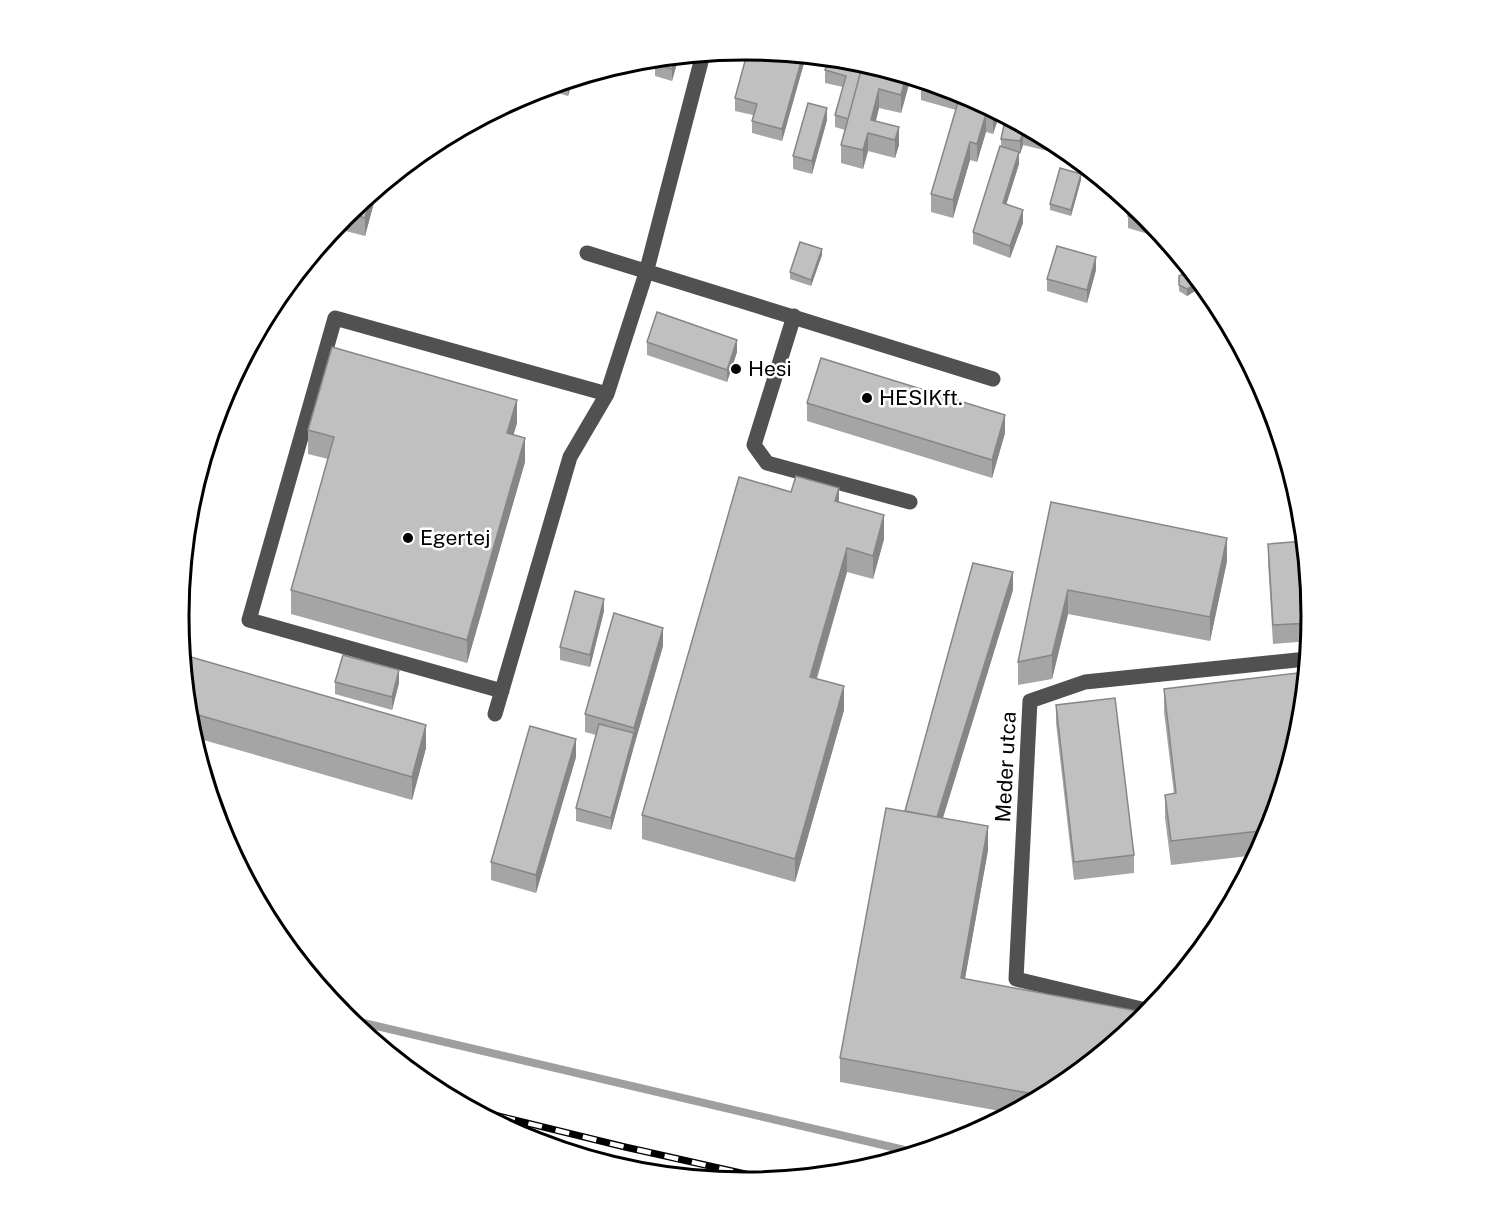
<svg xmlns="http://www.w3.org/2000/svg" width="1490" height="1232" viewBox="0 0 1490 1232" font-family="'Public Sans',sans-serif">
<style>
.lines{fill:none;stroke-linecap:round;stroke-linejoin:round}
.stream{stroke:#9f9f9f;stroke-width:8}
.minor{stroke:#515151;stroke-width:15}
.rail-casing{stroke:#000;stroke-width:7}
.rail{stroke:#fff;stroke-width:4.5;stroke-dasharray:14;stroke-linecap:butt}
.wall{fill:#a5a5a5}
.shaded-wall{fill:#868686}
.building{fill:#c0c0c0;stroke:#868686;stroke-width:1.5}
.poi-dot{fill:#000;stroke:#fff;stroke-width:2}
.labels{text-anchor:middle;stroke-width:5;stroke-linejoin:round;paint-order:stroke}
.poi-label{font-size:21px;fill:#000;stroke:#fff;text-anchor:start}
.street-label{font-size:21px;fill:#000;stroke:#fff}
.rim{fill:none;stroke:#000;stroke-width:3}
</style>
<rect width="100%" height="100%" fill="#fff"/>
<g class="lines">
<path class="stream" d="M347 1019 917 1153"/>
<path class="minor" d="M587 253 993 379
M794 316 754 445 767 463 910 502
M502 691 249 620 335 318 607 394
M495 714 570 457 607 394 646 273 703 54
M1150 1011 1016 979 1030 701 1085 682 1307 659"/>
<defs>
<path id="rail" d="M474 1110 625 1147 772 1180"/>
</defs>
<use href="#rail" class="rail-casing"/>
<use href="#rail" class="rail"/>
</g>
<path class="wall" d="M745 50 806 56 782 141 752 133V121L753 115 735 111V98L746 56 730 51Z
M679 56 672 81 655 76V64Z
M825 70 911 77 901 113 879 108 876 121 899 127V145L895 158 868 151 863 169 841 163V145L845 130 835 127V115L843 87 825 83Z
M573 79 568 96 547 90V87Z
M921 88 962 93 1000 113 993 134 986 132 977 162 970 160 953 218 931 212V194L956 110 921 100Z
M1006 116 1051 140 1048 151 1023 145 1020 154H1019V164L1006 204 1023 223 1010 258 973 244V232L1001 147V139Z
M827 120 812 174 793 169V156Z
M1081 180 1071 216 1050 210V204Z
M378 188 365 236 334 228 345 215Z
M1128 216H1146L1165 239 1128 228Z
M822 255 811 286 790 279V272Z
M1096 270 1087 303 1047 291V279Z
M1179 276 1196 287 1195 291 1187 296 1179 291Z
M647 342 737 352 727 382 647 355Z
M807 403 1005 433 992 478 807 421Z
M517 423 513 435 525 462 467 663 291 614V590L328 459 308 454V430Z
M791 492 839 502 884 539 873 579 847 572 817 679 844 710 795 882 642 839V815Z
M1051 502 1227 561 1210 641 1068 614 1052 679 1018 685V662Z
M1268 544 1311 616 1309 641 1273 644 1268 562Z
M1013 590 943 818 988 850 965 978 1059 1087 1011 1113 840 1082V1058L905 811Z
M604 611 590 667 560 660V647Z
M663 646 634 746 611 830 576 821V808L596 735 585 732V714Z
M185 678 426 748 412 800 193 737 189 726Z
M335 682 399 683 392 710 335 694Z
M1164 689 1301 727 1268 833 1257 855 1171 865 1165 818V795L1174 794 1164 712Z
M1056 705 1134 855V873L1074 880 1056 723Z
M576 757 536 893 491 880V862Z"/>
<path class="shaded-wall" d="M803 55 806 56 782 141V129Z
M675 56H679L672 81V69Z
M906 76 911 77 901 113V95Z
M573 79 568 96V84L570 80Z
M879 89V108L872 134 871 120Z
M827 108V120L812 174V161Z
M995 110 1000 113 993 134V116Z
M986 114V132L977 162V144Z
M899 127V145L895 158V140Z
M868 133V151L863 169V150Z
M1023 133V145L1020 154V141Z
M1048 139 1051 140 1048 151Z
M970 142V160L953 218V200Z
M1019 152V164L1003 215V203Z
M1081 174V180L1071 216V210Z
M378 188 365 236V218L371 193Z
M1023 210V223L1010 258V246Z
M822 249V255L811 286V280Z
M1096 257V270L1087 303V290Z
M1196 281 1195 291 1187 296V289Z
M737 340V352L727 382V370Z
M517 400V423L507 457V433Z
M1005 415V433L992 478V460Z
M525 438V462L467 663V640Z
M839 488V511L835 501Z
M884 515V539L873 579V556Z
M1227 538V561L1210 641V617Z
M847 548V572L810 700V677Z
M1013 572V590L936 840V822Z
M1068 590V614L1052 679V655Z
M604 599V611L590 667V655Z
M663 628V646L634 746 611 830V818L634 733V728Z
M399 670V683L392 710V697Z
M844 686V710L795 882V859Z
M426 725V748L412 800V777Z
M576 739V757L536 893V875Z
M988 826V850L961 1001V978Z"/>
<path class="building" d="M748 50 803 55 782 129 752 121 757 104 735 98Z
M675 56 672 69 655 64 656 58Z
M829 58 856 60 863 63 848 119 835 115 846 76 825 70Z
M863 63 906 76 901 95 879 89 871 120 899 127 895 140 868 133 863 150 841 145Z
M570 80 568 84 562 82Z
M923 81 961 92 959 99 921 88Z
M961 92 995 110 993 116 986 114 977 144 970 142 953 200 931 194Z
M808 103 827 108 812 161 793 156Z
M1006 116 1048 139 1023 133 1020 141 1001 139Z
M1000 146 1019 152 1003 203 1023 210 1010 246 973 232Z
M1060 168 1081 174 1071 210 1050 204Z
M371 193 365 218 347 213Z
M1131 204 1146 216 1152 223 1128 216Z
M800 242 822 249 811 280 790 272Z
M1057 246 1096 257 1087 290 1047 279Z
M1187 272 1195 276 1196 281 1195 285 1187 289 1179 285V276Z
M657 312 737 340 727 370 647 342Z
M332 347 517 400 507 433 525 438 467 640 291 590 334 437 308 430Z
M821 358 1005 415 992 460 807 403Z
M796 476 839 488 835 501 884 515 873 556 847 548 810 677 844 686 795 859 642 815 739 477 791 492Z
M1051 502 1227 538 1210 617 1068 590 1052 655 1018 662Z
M1304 541 1311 616V623L1273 625 1268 544Z
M973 563 1013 572 937 817 905 811Z
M575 591 604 599 590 655 560 647Z
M614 613 663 628 634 728 585 714Z
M343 655 399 670 392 697 335 682Z
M191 657 426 725 412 777 188 712 185 678Z
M1306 672 1301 727 1269 830 1171 841 1165 795 1176 793 1164 689Z
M1115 698 1134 855 1074 862 1056 705Z
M599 724 634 733 611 818 576 808Z
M530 726 576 739 536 875 491 862Z
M886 808 988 826 961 978 1148 1013 1145 1017 1059 1087 1044 1096 840 1058Z"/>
<g class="poi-dot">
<circle cx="736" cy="369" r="6"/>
<circle cx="867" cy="398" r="6"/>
<circle cx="408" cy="538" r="6"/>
</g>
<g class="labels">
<g class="poi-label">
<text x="748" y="376">Hesi</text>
<text x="879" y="405">HESIKft.</text>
<text x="420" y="545">Egertej</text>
</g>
<g class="street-label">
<text transform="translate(1006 767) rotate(-87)" y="7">Meder utca</text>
</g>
</g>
<path d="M0 0H1490V1232H0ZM189 616a556 556 0 1 1 1112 0a556 556 0 1 1-1112 0Z" fill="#fff" fill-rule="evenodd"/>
<path class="rim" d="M189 616a556 556 0 1 1 1112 0a556 556 0 1 1-1112 0Z"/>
</svg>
